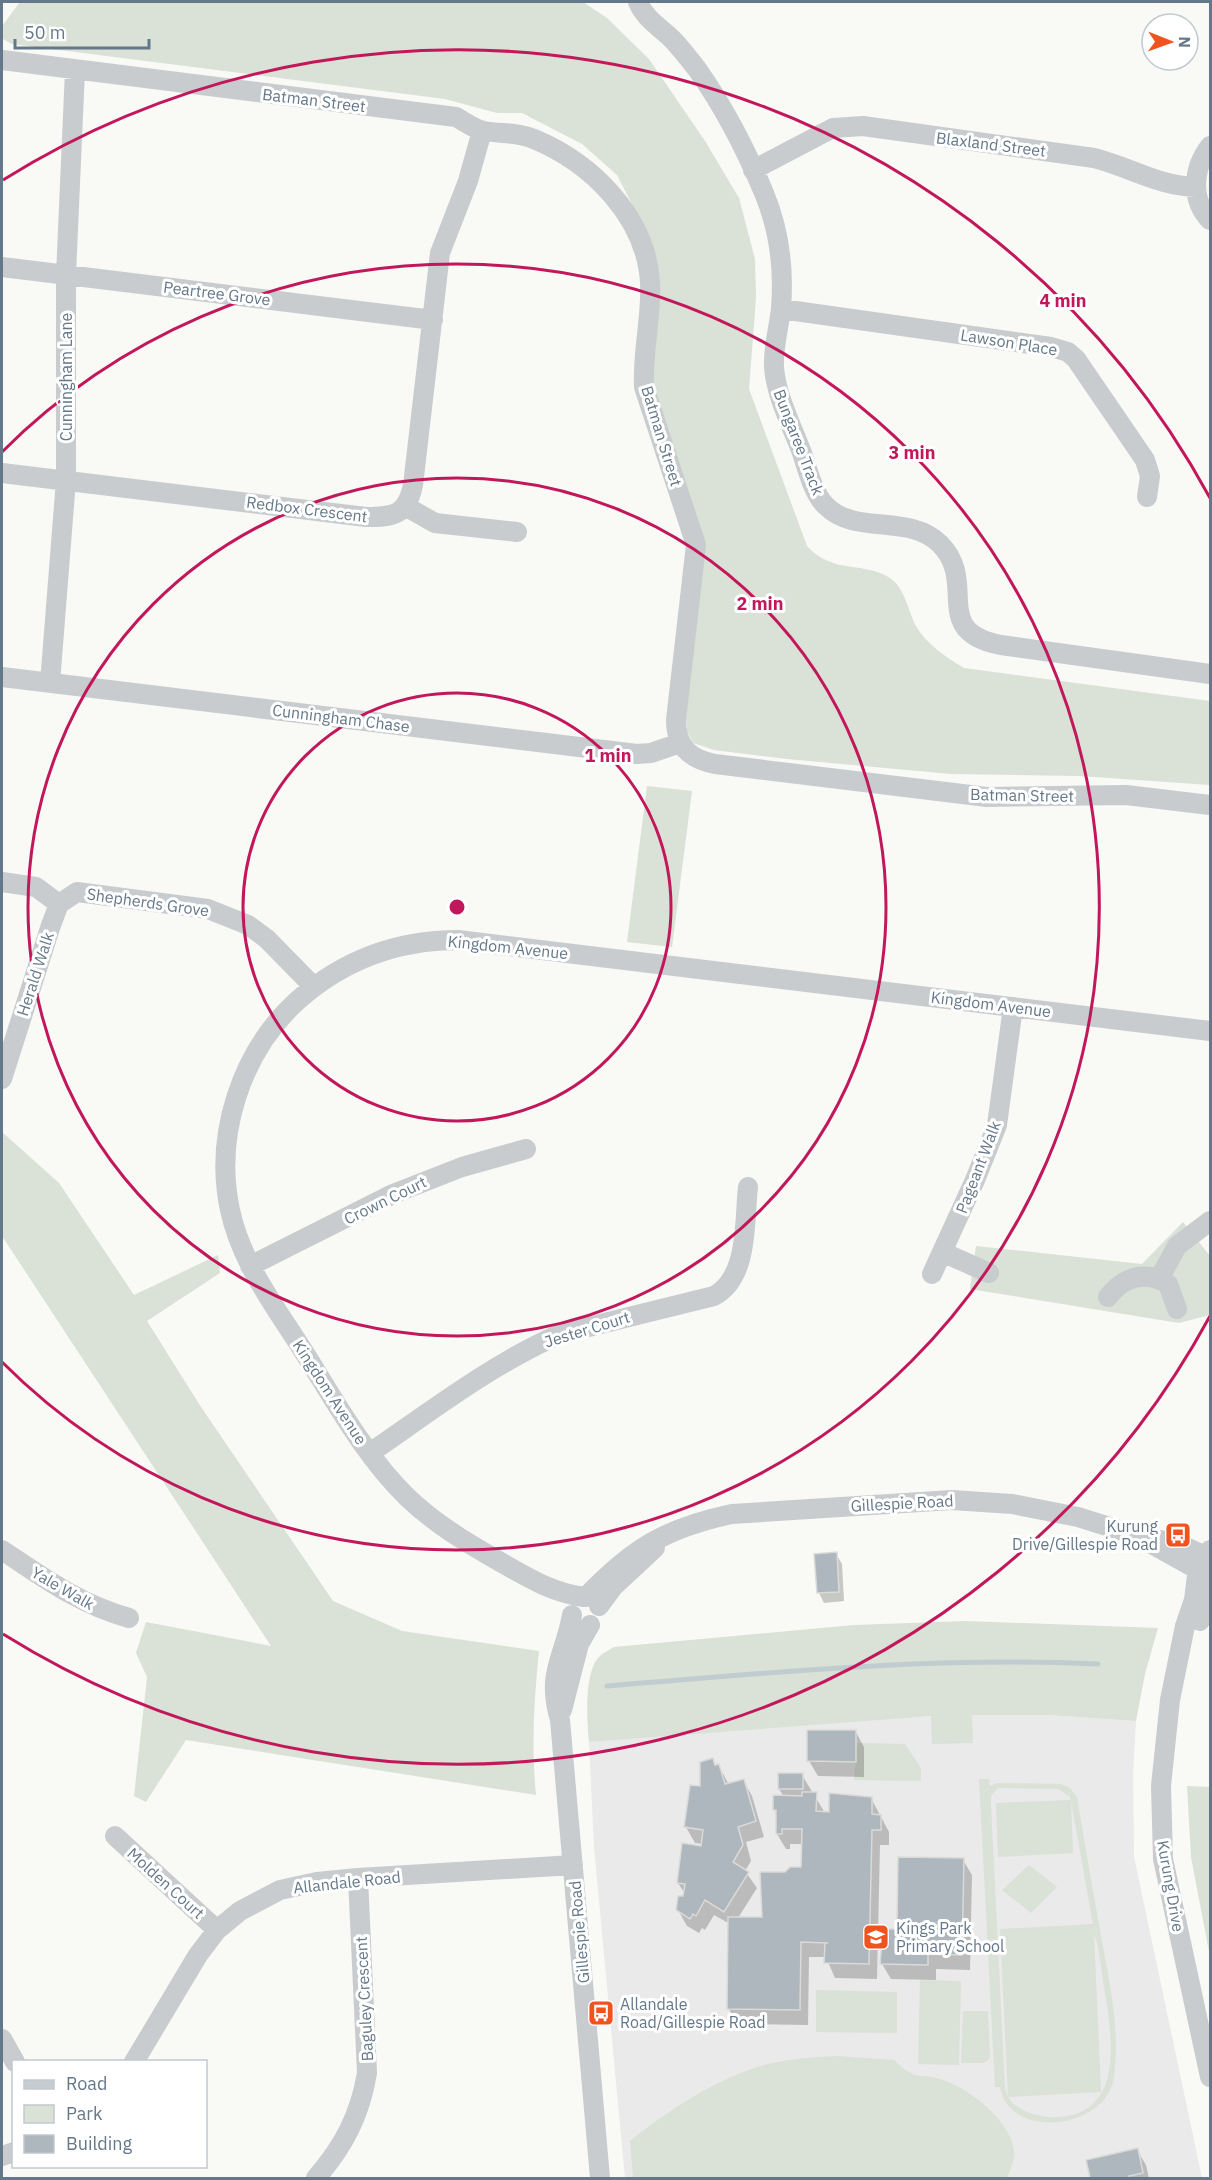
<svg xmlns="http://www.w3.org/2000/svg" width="1212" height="2180" viewBox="0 0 1212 2180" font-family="'IBM Plex Sans',sans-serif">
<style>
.built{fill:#e9eae9}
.green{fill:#dae1d6;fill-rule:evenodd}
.shadow{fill:#0003}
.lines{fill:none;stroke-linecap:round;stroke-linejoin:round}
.stream{stroke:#c1ccd1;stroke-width:5}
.building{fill:#aeb7bd;stroke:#dadad8;stroke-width:1.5}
.minor{stroke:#c8cccf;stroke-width:20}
.ring{fill:none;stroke:#c2185b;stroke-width:3}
.labels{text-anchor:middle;stroke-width:6;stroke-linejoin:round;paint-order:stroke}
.street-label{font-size:16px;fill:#657889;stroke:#fff}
.poi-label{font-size:16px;fill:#657889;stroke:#fff;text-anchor:start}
.centre{fill:#c2185b;stroke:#fff;stroke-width:3}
.ring-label{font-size:18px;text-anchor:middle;font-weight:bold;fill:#c2185b;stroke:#fff;stroke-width:6;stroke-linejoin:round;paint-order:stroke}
</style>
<rect width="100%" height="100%" fill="#f9f9f6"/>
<path class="built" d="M972 1715H1048L1136 1721 1133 1774 1134 1857 1202 2178H625L594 1847 589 1742 880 1718Z"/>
<path class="green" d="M20 2H583L607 18 649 59 705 141 739 198 755 259 756 298 749 389 807 546C833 575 865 561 890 578 905 588 908 611 916 626 926 644 947 658 964 668L1210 701V785L1080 776 951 774 787 759 714 750 693 743 687 731 686 717 703 551 652 388 637 214 617 175 582 144 522 113H497L445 99 12 44 3 39 2 26Z
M647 786 692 791 672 947 627 942Z
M2 1132 59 1183 134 1295 218 1255 220 1273 147 1321 201 1407 333 1601 402 1631 539 1651C534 1700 531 1746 536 1795L186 1740 146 1802 134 1796 147 1677 136 1653 146 1622 271 1646 2 1236Z
M1183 1222 1210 1256V1315L1179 1323 970 1289 976 1246 1142 1264Z
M966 1621 1158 1628 1145 1674 1136 1721 1048 1715H972L973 1743 932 1744 931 1716 589 1742C587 1721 584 1675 598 1658 602 1653 610 1650 614 1647L854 1625Z
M857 1743 905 1744 921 1768V1781L854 1780Z
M979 1779H989L990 1786 997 1783 1060 1784 1069 1787 1077 1797C1085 1845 1093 1893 1102 1941 1110 1986 1120 2029 1114 2076 1108 2130 1009 2141 1000 2087H995ZM998 1788 1058 1789 1070 1797V1800L996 1803 998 1857 1073 1853 1071 1801 1093 1924 1000 1929 1008 2096 1005 2089 991 1805V1796ZM1094 1934C1100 1948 1101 1971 1104 1987 1113 2039 1126 2122 1047 2117 1032 2115 1016 2110 1008 2097L1101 2092Z
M1187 1786 1210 1787V1957L1191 1857Z
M1029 1865 1057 1887 1031 1913 1002 1890Z
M920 1980 961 1981 959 2065 918 2064Z
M816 1990 897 1992V2033L816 2032Z
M963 2011H988L990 2058 984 2063H961Z
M837 2056 894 2060C919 2085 921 2070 948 2082 973 2092 1011 2122 1014 2151 1015 2161 1010 2170 1007 2178H633L630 2141C669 2110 719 2077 768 2064 790 2059 813 2057 837 2056Z"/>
<path class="shadow" d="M836 1554 842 1564 844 1601 824 1603 819 1593Z
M856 1732 864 1747V1777L818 1776 809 1761Z
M719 1766 729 1785 743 1780 752 1796 764 1837 746 1842 751 1861 745 1871 757 1888 738 1918 764 1919 785 1874 803 1869V1844H790V1849H786L777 1834 775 1796 784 1797 779 1789 802 1775 825 1813 871 1798 889 1832V1845H880L877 1979 835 1978 826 1957H809L808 2025 737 2024 729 2009 730 1924 714 1915 705 1930 702 1928 699 1933 687 1926 678 1910 685 1894 678 1883 703 1844 695 1843 686 1827 701 1788Z
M963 1860 972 1875 970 1970 936 1969V1980L891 1979 882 1964 903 1931 898 1922Z
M1137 2150 1146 2165 1149 2178H1091L1087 2161Z"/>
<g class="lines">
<path class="stream" d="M607 1686C771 1673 933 1656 1098 1664"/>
</g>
<path class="building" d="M837 1552 839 1592 817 1593 814 1554Z
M807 1730H856V1762L807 1761Z
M713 1758 715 1765 719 1764 725 1784 744 1779 756 1821 738 1827 743 1845 733 1862 749 1872 724 1912 705 1900 696 1916 693 1914 690 1919 676 1910 678 1896H683L685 1884 677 1883 682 1843 701 1846 703 1830 684 1827 690 1785 700 1786V1762Z
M778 1773H803V1789H778Z
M802 1792H817L816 1811 829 1812V1793L872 1797V1814L881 1815V1830H872L869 1964 824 1963 825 1943H828L801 1942 800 2010 727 2009 728 1917H762L760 1872H785L790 1867H801L802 1829H782V1834H776V1810H773V1795L802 1796Z
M898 1857 964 1858 962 1955 928 1954V1965L880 1964 883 1929H911V1923L897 1922Z
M1138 2148 1143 2173 1129 2176 1130 2178H1090L1086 2160Z"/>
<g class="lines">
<path class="minor" d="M638 2C645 19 661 28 674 41 682 50 690 60 697 69 724 107 746 150 764 193 779 229 784 270 781 308 779 328 773 347 774 367 776 396 792 426 802 453 808 471 813 493 826 506 856 536 909 513 940 544 979 583 929 631 1001 645L1210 674
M2 60 456 117C465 122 474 129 484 131 501 134 518 132 534 139 592 163 646 217 650 282 652 317 642 352 644 387L696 545 676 720C676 747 690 759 715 764L987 797 1126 795 1210 805
M1210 146C1193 168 1190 199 1210 220
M753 170 833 128 863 126 1094 158C1130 167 1158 186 1196 187
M2 267 433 320
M781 309 1051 347 1068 352 1076 359 1145 460 1150 476 1147 497
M2 473 366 517C394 517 407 515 413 485L440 253 468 181 482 131
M405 506 435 523 517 532
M2 677 637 754 651 753 680 743
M50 683 66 480V275L75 70
M2 882 36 887 59 904
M2 1079 51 925 59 904 77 892 208 909 248 925 267 939 314 987
M942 1252 989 1273
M250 1266 393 1194 462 1167 526 1149
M932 1274 975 1180 997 1125 1013 1007
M1159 1279 1177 1246 1210 1221
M1108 1297C1123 1277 1145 1270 1168 1284L1177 1309
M370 1453C431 1411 492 1364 560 1334L714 1296C749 1277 744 1222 748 1187
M1148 1542 1193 1567 1210 1568
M2 1550C44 1578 79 1604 129 1618
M1210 1550 1198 1567 1194 1600 1185 1626 1170 1700 1161 1786 1163 1859 1210 2077
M584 1597C550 1592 525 1576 497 1560 464 1541 434 1523 407 1497 364 1455 334 1399 302 1349 274 1305 241 1262 230 1210 214 1135 241 1052 297 1001 343 960 397 940 458 940L1210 1031
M586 1597C632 1549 665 1528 732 1514L952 1500 1012 1504 1078 1517 1138 1536 1177 1543 1199 1553 1210 1565
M599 1606 613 1587 655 1548
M572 1615C564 1659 546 1672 560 1720L600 2178
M1200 1621 1210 1586
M562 1710 579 1644 590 1625
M115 1836 217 1930
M2 2039 15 2062
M134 2062 198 1955 217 1930 240 1911 280 1890 317 1882 358 1878 573 1865
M2 2156 14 2152
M316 2178C344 2146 360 2115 367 2073L358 1878"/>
</g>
<g class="ring">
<circle cx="457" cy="907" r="214"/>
<circle cx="457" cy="907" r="429"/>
<path d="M2 452A643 643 0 1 1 2 1362"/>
<path d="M1210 1316A857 857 0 0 1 3 1634M3 180A857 857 0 0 1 1210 498"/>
</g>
<defs>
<symbol id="bus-square" viewBox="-11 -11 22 22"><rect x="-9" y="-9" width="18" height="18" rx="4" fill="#f1531e" stroke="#fff"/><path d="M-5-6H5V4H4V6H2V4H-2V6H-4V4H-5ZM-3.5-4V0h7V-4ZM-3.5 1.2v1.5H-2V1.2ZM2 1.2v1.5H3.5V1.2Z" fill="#fff"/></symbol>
<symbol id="school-square" viewBox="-11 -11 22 22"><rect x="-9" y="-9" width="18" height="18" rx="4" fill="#f1531e" stroke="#fff"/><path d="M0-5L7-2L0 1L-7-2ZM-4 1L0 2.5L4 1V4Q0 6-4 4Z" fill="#fff"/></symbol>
</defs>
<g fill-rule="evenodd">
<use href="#bus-square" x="1163" y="1520" width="30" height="30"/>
<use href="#school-square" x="861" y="1922" width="30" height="30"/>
<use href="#bus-square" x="586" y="1998" width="30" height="30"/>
</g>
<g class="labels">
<g class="street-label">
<text transform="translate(314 100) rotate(7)" y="6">Batman Street</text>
<text transform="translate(991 144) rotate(7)" y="6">Blaxland Street</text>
<text transform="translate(217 293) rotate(7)" y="6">Peartree Grove</text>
<text transform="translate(1009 342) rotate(9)" y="6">Lawson Place</text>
<text transform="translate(66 377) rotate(-90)" y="6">Cunningham Lane</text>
<text transform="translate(662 436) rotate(73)" y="6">Batman Street</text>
<text transform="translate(799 442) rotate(69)" y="6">Bungaree Track</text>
<text transform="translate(307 509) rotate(7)" y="6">Redbox Crescent</text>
<text transform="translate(341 718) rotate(7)" y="6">Cunningham Chase</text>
<text transform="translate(1022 795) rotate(1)" y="6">Batman Street</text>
<text transform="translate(148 902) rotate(8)" y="6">Shepherds Grove</text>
<text transform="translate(508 947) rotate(6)" y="6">Kingdom Avenue</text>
<text transform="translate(35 974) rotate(-72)" y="6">Herald Walk</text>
<text transform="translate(991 1004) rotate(7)" y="6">Kingdom Avenue</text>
<text transform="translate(978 1167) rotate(-69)" y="6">Pageant Walk</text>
<text transform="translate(385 1200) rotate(-26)" y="6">Crown Court</text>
<text transform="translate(587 1329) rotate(-17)" y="6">Jester Court</text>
<text transform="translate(330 1392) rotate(57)" y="6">Kingdom Avenue</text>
<text transform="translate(902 1503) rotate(-3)" y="6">Gillespie Road</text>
<text transform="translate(63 1588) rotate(30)" y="6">Yale Walk</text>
<text transform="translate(347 1882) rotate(-6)" y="6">Allandale Road</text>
<text transform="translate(166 1883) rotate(42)" y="6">Molden Court</text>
<text transform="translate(1171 1886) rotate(80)" y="6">Kurung Drive</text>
<text transform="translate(579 1932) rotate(-95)" y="6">Gillespie Road</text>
<text transform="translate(364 1999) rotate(-93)" y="6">Baguley Crescent</text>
</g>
<g class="poi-label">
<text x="1158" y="1532" text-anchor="end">Kurung<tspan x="1158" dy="18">Drive/Gillespie Road</tspan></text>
<text x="896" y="1934">Kings Park<tspan x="896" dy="18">Primary School</tspan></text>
<text x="620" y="2010">Allandale<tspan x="620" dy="18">Road/Gillespie Road</tspan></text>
</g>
</g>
<circle cx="457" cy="907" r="9" class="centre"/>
<g class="ring-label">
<text x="1063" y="307">4 min</text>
<text x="912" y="459">3 min</text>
<text x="760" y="610">2 min</text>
<text x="608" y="762">1 min</text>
</g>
<rect width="1212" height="2180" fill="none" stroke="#657889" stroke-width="6"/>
<rect x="12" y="2060" width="195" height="108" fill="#ffffff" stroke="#c1c9d0" stroke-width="1.5"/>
<rect x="24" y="2080" width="30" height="9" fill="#c8cccf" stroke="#c1c9d0" stroke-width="1.5"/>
<text x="66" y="2090" font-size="18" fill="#657889">Road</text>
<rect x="24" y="2105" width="30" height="18" fill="#dae1d6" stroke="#c1c9d0" stroke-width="1.5"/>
<text x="66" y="2120" font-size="18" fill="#657889">Park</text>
<rect x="24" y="2135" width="30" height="18" fill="#aeb7bd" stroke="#c1c9d0" stroke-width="1.5"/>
<text x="66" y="2150" font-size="18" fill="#657889">Building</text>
<g transform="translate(1170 42) rotate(91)"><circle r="28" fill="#ffffff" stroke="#c1c9d0" stroke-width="1.5"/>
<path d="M0-4.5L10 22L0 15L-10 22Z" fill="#f1531e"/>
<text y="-9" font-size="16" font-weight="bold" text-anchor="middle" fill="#657889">N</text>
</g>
<path d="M15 39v9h134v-9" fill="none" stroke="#657889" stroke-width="3"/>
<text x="24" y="39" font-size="18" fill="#657889" stroke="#ffffff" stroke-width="4.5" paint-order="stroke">50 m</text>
</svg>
